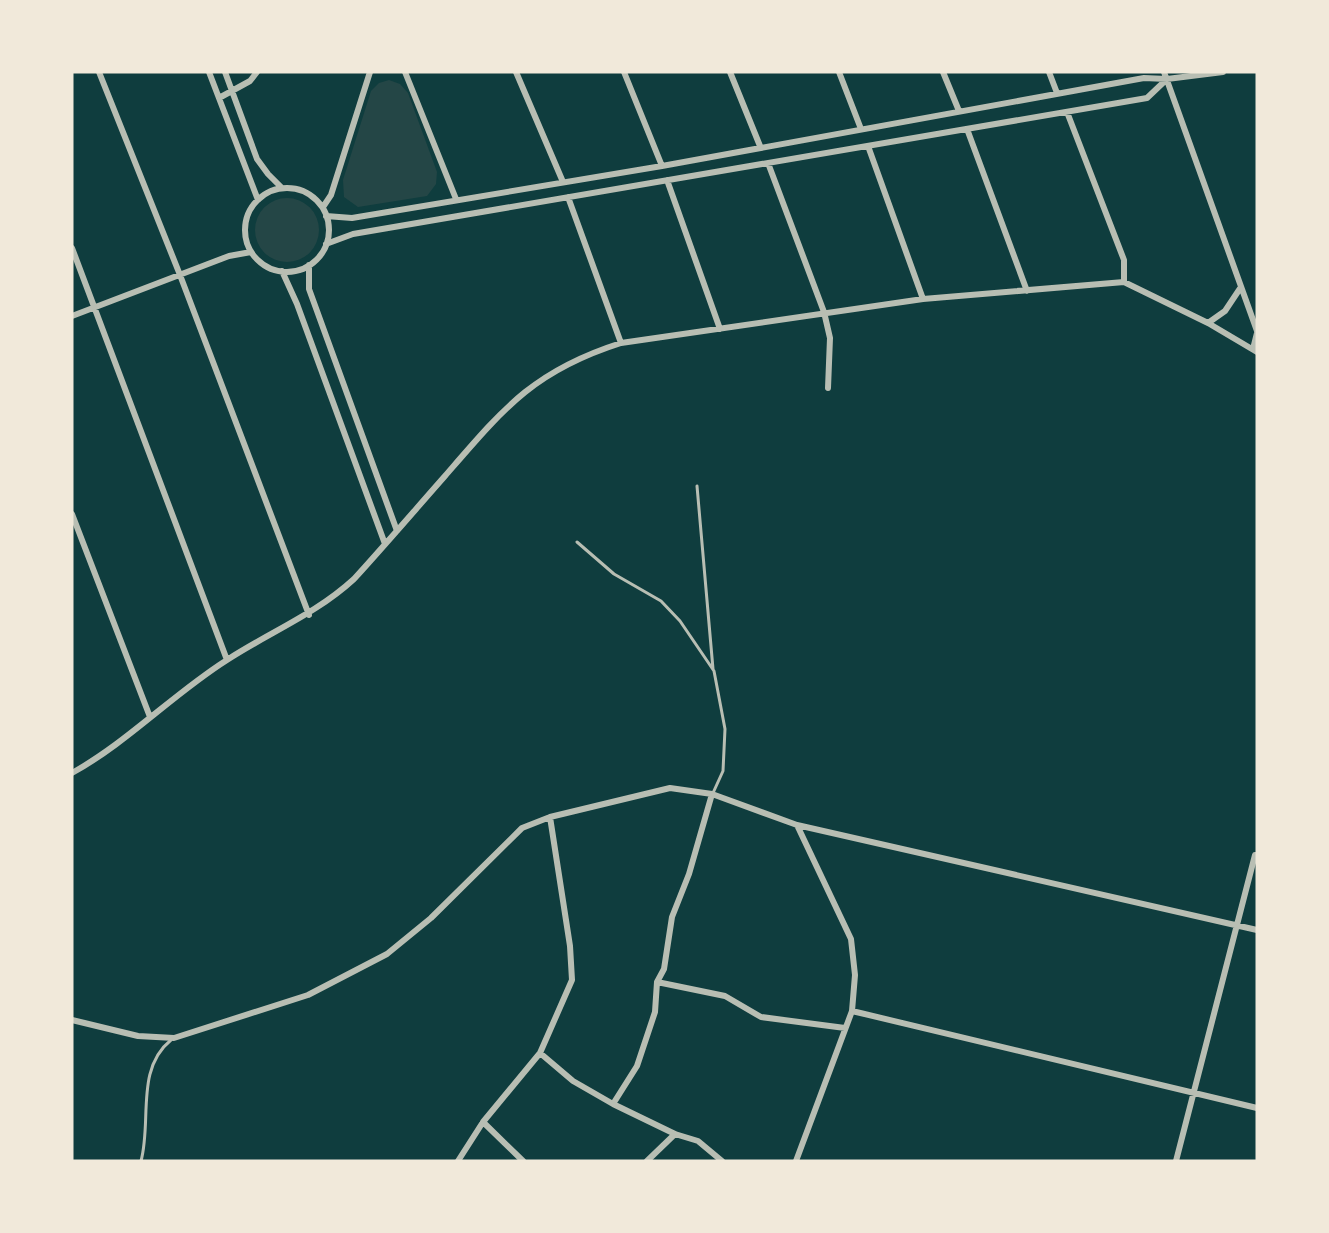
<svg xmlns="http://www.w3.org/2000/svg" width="1329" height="1233" viewBox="0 0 1329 1233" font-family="Raleway,sans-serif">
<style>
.green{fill:#244646}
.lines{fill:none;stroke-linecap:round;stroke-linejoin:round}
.service{stroke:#b8beb3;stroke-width:3}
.minor{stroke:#b8beb3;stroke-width:6}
</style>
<rect width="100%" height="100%" fill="#0f3d3e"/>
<path class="green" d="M389 80 400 84 408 93 437 172 436 184 427 196 358 207 344 197 343 180 371 91 379 83Z
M255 230a32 32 0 1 1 64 0a32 32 0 1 1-64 0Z"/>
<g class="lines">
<path class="service" d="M697 486 713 669
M577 542 614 574 661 601 680 621 714 671 725 729 723 771 713 793
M141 1161C152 1121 135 1069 171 1040"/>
<path class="minor" d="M99 72 180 275 309 615
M209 72 258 200
M225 72 257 159 268 174 282 188
M405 72 456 199
M516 72 563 182
M624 72 662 166
M730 72 760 146
M839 72 861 129
M943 72 959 111
M1049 72 1057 93
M1164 72 1257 331
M219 98 250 81 257 72
M1067 112 1124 260V282
M967 129 1027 291
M868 146 923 299
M768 163 824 312 830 338 828 388
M667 180 720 329
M245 230a42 42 0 1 1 84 0a42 42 0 1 1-84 0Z
M568 197 621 343
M323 207 331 195 370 72
M326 216 352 218 662 166 1144 78 1167 79 1223 72
M326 244 353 234 1147 98 1167 79
M72 248 227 660
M309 265V289L397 531
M282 271 297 304 385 544
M72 316 229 256 251 252
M1208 323 1225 311 1241 287
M1253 349 1257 333
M72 514 150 717
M72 773C128 742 173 694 227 660 270 632 316 614 354 579 385 545 415 510 445 476 503 409 533 371 621 343L923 299 1124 282 1208 323 1257 352
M657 982 725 996 761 1017 845 1028
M852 1011 1257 1108
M72 1020 138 1036 174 1038 308 995 387 954 431 918 522 828 550 817 670 788 712 794 797 825 1257 930
M540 1053 573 1081 613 1104 675 1134 698 1141 722 1161
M613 1104 637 1066 655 1012 657 982 664 969 672 917 689 874 712 794
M483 1122 523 1161
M458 1161 483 1122 540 1053 572 980 570 946 550 817
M647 1161 675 1134
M796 1161 852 1011 855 975 851 939 797 825
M1176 1161 1255 855"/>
</g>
<rect width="1329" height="1233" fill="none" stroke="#f1e9da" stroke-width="147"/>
</svg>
